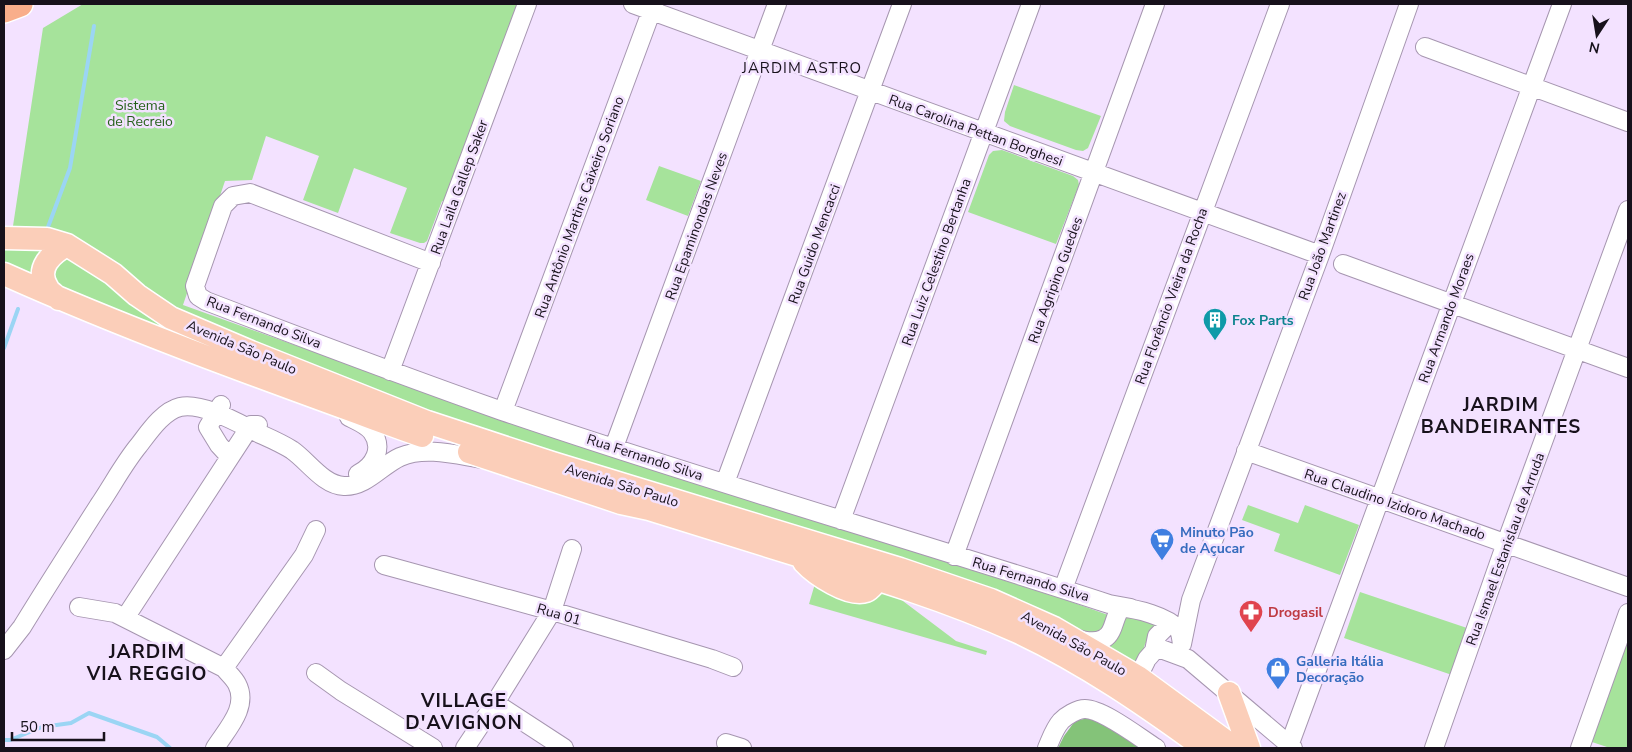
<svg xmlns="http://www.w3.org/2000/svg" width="1632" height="752" viewBox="0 0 1632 752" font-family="'Nunito Sans',sans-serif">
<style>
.green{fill:#a6e39b}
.forest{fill:#84c379}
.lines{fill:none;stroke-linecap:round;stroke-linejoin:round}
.stream{stroke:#9bd5f4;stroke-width:4}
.minor-casing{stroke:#a696b0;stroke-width:20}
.major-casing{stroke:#fff;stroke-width:25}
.highway-casing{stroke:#fff;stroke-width:28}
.minor{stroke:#fff;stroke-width:18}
.major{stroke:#fbceb9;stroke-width:22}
.highway{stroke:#f9ae8b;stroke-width:25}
.labels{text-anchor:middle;stroke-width:5;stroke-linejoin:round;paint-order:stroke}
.park-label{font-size:14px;fill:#25611a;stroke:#f3e2ff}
.street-label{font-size:14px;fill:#17111b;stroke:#f3e2ff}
.culture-label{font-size:14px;font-weight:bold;fill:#0d838f;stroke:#f3e2ff;text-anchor:start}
.shop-label{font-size:14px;font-weight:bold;fill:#366cbe;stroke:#f3e2ff;text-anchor:start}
.health-label{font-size:14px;font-weight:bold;fill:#be3a42;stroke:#f3e2ff;text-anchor:start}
.neighbourhood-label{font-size:15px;letter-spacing:1px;fill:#17111b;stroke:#f3e2ff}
.district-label{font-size:19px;font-weight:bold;letter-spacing:1px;fill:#17111b;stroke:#f3e2ff}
</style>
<rect width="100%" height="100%" fill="#f3e2ff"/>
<path class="green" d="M83 4H522L449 203 442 201 427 241 424 243H420L390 233 407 188 354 168 338 213 303 200 319 156 266 136 252 180 225 181 183 305 554 438 1066 600 1111 616 1110 623 1094 636 462 427 171 310 59 236 13 226 43 28Z
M1014 85 1101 116 1088 148 1083 151 1076 150 1010 126 1004 121 1005 112Z
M1002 150 1073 176 1078 180 1079 185 1056 244 968 212 989 155 993 151Z
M659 166 701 181 688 216 646 200Z
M4 244H46L34 274 4 272Z
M58 258 76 259 138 307 1045 639 424 433 55 285 50 266Z
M1248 505 1298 523 1305 505 1359 525 1340 575 1274 551 1280 534 1242 520Z
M819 570 891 592 956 641 987 651 986 655 809 604Z
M1360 592 1467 628 1452 675 1344 638Z
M1125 613 1162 626 1145 644 1142 656 1135 664 1104 646Z
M1628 642V748H1610L1592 742 1623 652Z"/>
<path class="forest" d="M1088 718 1104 721 1142 748H1058L1064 736 1075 721Z"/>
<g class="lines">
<path class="stream" d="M48 227 70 168 94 26
M4 348 18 309
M4 740H10L42 727 71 723 89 713 157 737 170 748"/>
<defs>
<path id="minor" d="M633 4 1320 255
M1425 47 1628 122
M431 263 250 193 233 196 223 206 195 286 198 296 206 301C305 339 403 376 502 411 703 480 907 538 1109 604L1131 608
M1343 264 1628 368
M390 371 527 4
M221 405 208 427 219 445 230 457
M503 411 654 4
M349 417C357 421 367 425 372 432 384 448 374 466 358 474
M614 447 777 4
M1246 451 1628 587
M725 483 902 4
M841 520 1031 4
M954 556 1155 4
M384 565 552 611 712 659 733 667
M1063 589 1280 4
M79 607 115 613 224 668C228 673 234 678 237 684 249 707 227 729 215 748
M125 618 251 425H258
M1075 638C1087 642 1104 645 1111 631 1115 623 1115 616 1121 608 1136 608 1168 617 1178 629 1181 633 1181 639 1182 644
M1182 644 1191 600 1320 255 1409 4
M4 650 22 627C47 586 73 546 99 505 112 486 124 463 139 445 149 432 163 411 180 407 202 402 238 423 258 433 269 438 281 443 292 450 308 461 323 485 344 486 366 487 382 465 400 457 425 446 457 455 483 459
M1154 651 1157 636 1170 623
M224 668 304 555 316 530
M316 673 341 691 433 748
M1138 677 1147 659 1154 651 1161 649 1188 659 1293 748
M495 703 564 748
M726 743 742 748
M1289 746 1562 4
M465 748 495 703 552 611 572 549
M1047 748C1051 739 1054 729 1061 721 1066 716 1077 709 1085 709 1103 709 1140 738 1156 748
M1434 748 1506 543 1628 210
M1580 748 1628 613"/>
<path id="major" d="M4 238 47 239 67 245 113 274 137 295 171 318 251 352 427 422 552 463 900 569 991 600 1054 628 1138 677 1235 748
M4 274C140 335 282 385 422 436
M59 299C55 295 49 292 47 287 35 268 52 253 67 245
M469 452 621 503 649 509C699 525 748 540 797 555 872 577 947 600 1018 632 1084 663 1145 705 1204 748
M804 562C815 574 849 597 866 591 871 589 874 583 878 580
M1229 693 1249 748"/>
<path id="highway" d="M4 10 20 4"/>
</defs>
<use href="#minor" class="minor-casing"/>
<use href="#major" class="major-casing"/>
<use href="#highway" class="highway-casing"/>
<use href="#minor" class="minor"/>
<use href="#major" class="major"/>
<use href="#highway" class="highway"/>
</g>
<defs>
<symbol id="building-pin" viewBox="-11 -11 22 30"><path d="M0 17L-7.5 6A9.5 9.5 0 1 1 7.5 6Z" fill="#0f9aa8" stroke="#f3e2ff"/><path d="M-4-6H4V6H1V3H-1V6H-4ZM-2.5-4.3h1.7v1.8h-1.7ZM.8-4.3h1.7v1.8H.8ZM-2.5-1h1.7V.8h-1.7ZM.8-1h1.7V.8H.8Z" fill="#fff"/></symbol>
<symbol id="supermarket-pin" viewBox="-11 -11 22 30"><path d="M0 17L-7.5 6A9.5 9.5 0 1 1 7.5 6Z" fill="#3f7fe0" stroke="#f3e2ff"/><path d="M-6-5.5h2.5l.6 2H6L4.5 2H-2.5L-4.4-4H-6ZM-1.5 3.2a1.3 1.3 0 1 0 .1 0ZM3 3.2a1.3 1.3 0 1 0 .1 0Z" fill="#fff"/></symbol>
<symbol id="pharmacy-pin" viewBox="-11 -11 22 30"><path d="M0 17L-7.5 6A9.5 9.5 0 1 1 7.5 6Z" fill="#e0444e" stroke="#f3e2ff"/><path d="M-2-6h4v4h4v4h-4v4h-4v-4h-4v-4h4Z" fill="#fff"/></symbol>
<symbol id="shop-pin" viewBox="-11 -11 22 30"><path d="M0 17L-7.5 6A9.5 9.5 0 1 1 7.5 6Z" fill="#3f7fe0" stroke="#f3e2ff"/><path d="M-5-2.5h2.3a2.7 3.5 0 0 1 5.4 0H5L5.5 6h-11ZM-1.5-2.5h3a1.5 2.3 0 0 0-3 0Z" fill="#fff"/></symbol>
</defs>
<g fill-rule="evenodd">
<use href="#building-pin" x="1201" y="306" width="28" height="38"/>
<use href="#supermarket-pin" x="1148" y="526" width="28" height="38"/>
<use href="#pharmacy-pin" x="1237" y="598" width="28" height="38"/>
<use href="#shop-pin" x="1264" y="655" width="28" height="38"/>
</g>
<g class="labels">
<g class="park-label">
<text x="140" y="110">Sistema<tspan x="140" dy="16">de Recreio</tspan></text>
</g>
<g class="street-label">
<text transform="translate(976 130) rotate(20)" y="5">Rua Carolina Pettan Borghesi</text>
<text transform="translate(459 187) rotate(-70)" y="5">Rua Laila Gallep Saker</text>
<text transform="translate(579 207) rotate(-70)" y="5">Rua Antônio Martins Caixeiro Soriano</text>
<text transform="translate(696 226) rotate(-70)" y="5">Rua Epaminondas Neves</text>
<text transform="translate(814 244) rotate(-70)" y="5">Rua Guido Mencacci</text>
<text transform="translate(1322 246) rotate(-70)" y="5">Rua João Martinez</text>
<text transform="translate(936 262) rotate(-70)" y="5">Rua Luiz Celestino Bertanha</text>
<text transform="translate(1055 280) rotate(-70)" y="5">Rua Agripino Guedes</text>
<text transform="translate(1171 296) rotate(-70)" y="5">Rua Florêncio Vieira da Rocha</text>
<text transform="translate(1446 318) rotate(-70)" y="5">Rua Armando Moraes</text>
<text transform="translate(264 322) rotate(21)" y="5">Rua Fernando Silva</text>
<text transform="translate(242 347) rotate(23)" y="5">Avenida São Paulo</text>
<text transform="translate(645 457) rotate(18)" y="5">Rua Fernando Silva</text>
<text transform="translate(622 485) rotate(17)" y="5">Avenida São Paulo</text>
<text transform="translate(1395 504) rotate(19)" y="5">Rua Claudino Izidoro Machado</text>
<text transform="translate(1505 549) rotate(-70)" y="5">Rua Ismael Estanislau de Arruda</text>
<text transform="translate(1031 579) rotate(17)" y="5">Rua Fernando Silva</text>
<text transform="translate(559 614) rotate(16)" y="5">Rua 01</text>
<text transform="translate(1074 643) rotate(29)" y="5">Avenida São Paulo</text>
</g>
<g class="culture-label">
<text x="1232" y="325">Fox Parts</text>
</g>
<g class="shop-label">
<text x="1180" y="537">Minuto Pão<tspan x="1180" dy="16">de Açucar</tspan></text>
<text x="1296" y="666">Galleria Itália<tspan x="1296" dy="16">Decoração</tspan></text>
</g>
<g class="health-label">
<text x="1268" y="617">Drogasil</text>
</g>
<g class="neighbourhood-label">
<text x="802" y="73">JARDIM ASTRO</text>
</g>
<g class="district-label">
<text x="1501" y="411">JARDIM<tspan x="1501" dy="22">BANDEIRANTES</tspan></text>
<text x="147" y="658">JARDIM<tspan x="147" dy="22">VIA REGGIO</tspan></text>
<text x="464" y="707">VILLAGE<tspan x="464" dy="22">D'AVIGNON</tspan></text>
</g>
</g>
<rect width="1632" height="752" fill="none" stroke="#17111b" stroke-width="10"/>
<g transform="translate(1597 35) rotate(192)" stroke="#f3e2ff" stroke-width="4" paint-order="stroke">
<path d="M0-4L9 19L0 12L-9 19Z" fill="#17111b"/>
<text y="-8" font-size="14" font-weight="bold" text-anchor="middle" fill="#17111b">N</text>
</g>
<path d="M12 732v8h92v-8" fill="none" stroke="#17111b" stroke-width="2.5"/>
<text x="20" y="732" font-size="15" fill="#17111b" stroke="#f3e2ff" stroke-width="4" paint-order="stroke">50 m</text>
</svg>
